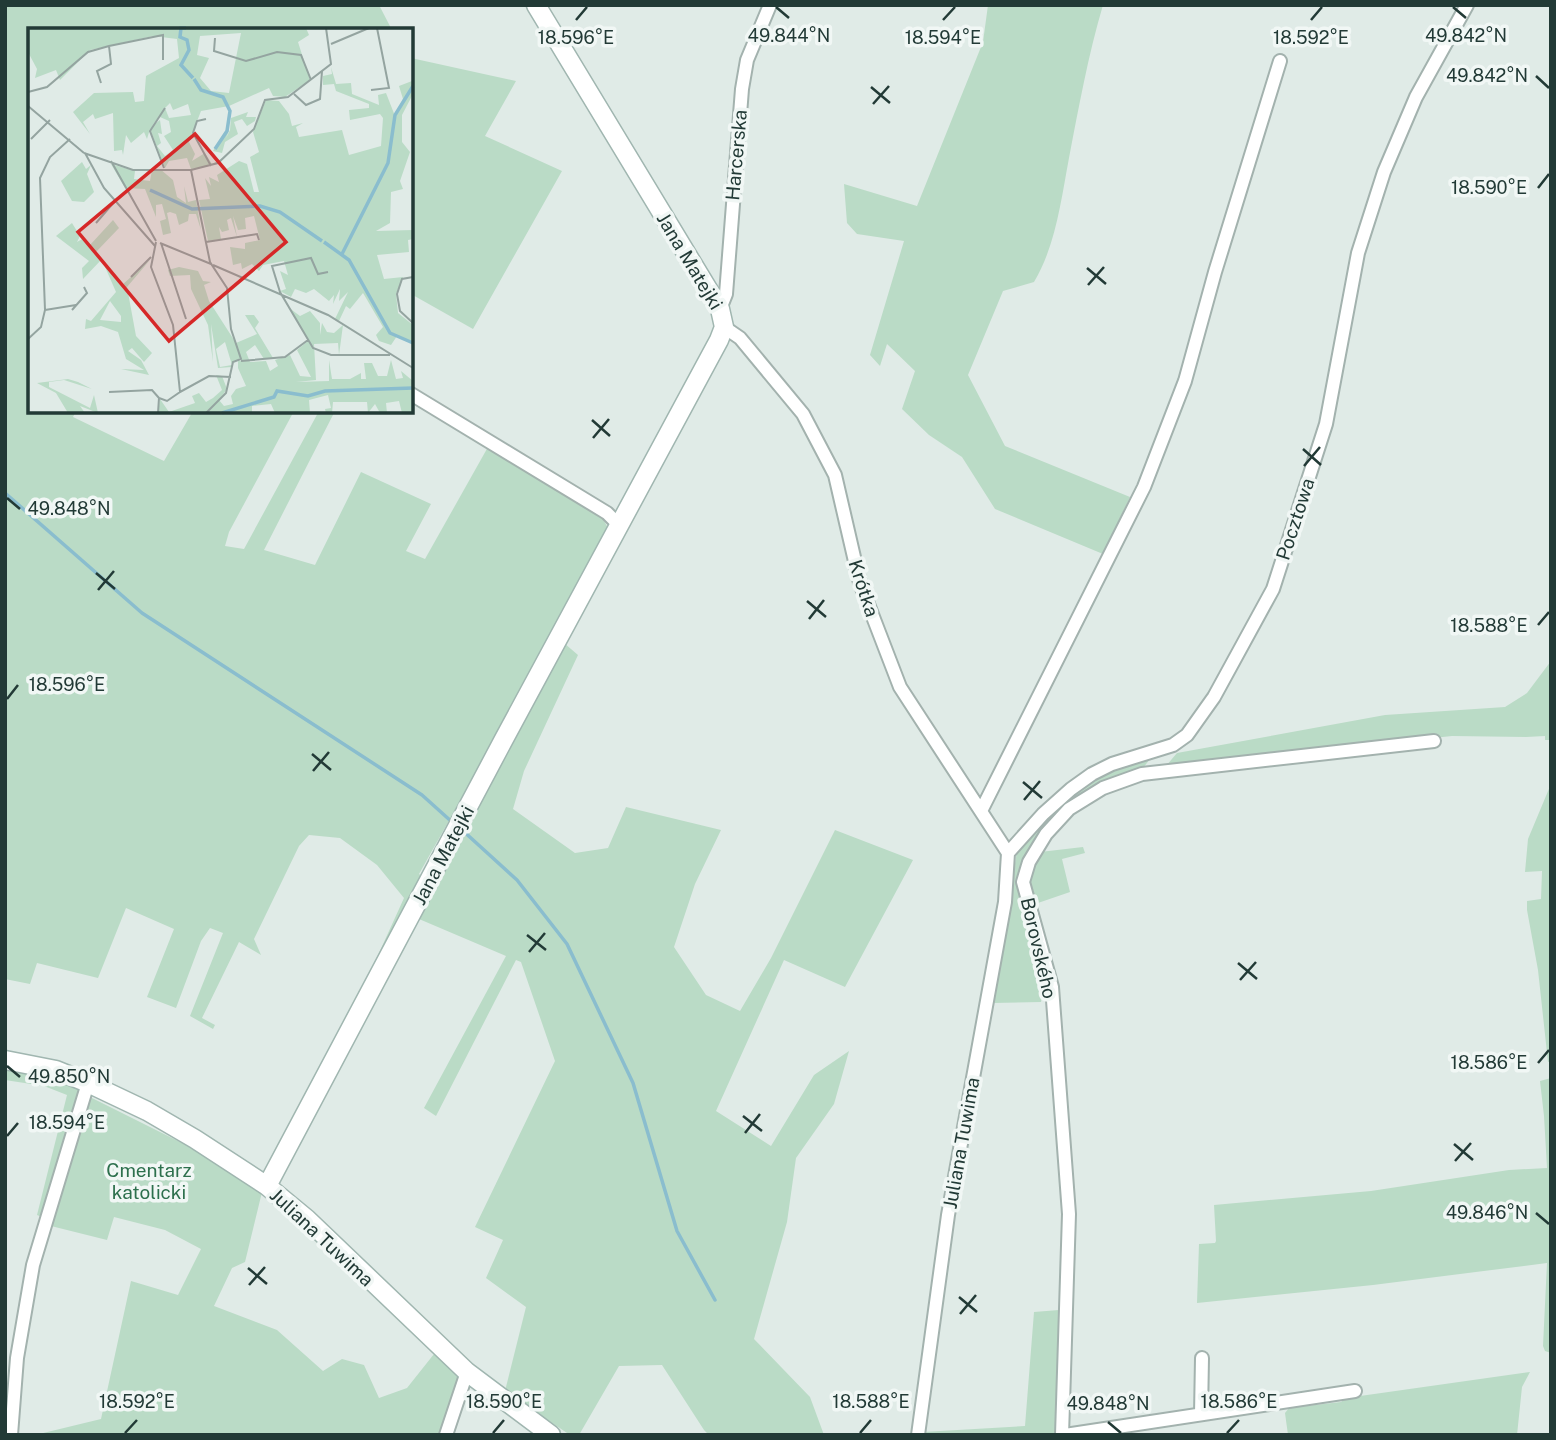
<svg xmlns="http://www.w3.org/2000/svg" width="1556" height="1440" viewBox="0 0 1556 1440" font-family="'Public Sans',sans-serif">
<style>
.green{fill:#badbc6}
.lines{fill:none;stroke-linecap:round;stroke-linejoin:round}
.stream{stroke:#8abdce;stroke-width:3.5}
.street-casing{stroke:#a3b2ae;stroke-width:16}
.secondary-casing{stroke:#a0b6b0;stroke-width:21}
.street{stroke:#fff;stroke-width:12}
.secondary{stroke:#fff;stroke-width:18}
.ticks{fill:none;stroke:#223a36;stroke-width:2.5}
.labels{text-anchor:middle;stroke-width:7;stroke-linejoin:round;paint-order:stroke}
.street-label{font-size:19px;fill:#223a36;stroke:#f1f7f5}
.park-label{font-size:19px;fill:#2d704d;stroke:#f1f7f5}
.inset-river{fill:none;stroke:#8abdce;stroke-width:3.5}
.inset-road{fill:none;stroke:#94a4a0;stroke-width:2}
.view{fill:#d62828;fill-opacity:0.15;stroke:#d62828;stroke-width:3.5}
.inset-edge{fill:none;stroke:#223a36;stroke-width:3.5}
.ticks-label{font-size:18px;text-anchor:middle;fill:#223a36;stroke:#f1f7f5;stroke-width:7;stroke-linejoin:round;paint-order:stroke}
</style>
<rect width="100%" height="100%" fill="#e0ebe7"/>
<path class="green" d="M5 5H379L392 30H30V411H76L73 417 164 461 193 411H294L229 532 225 546 244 549 319 411H335L264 550 315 565 361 472 431 504 406 551 425 559 488 447 603 519 608 528 502 726 419 874 424 878 354 1008 404 898 377 865 340 838 309 835 299 846 254 939 261 955 239 942 202 1018 215 1025 213 1029 190 1016 223 933 210 928 201 941 176 1008 147 997 174 929 126 908 98 978 37 963 30 984 5 979Z
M988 5H1103C1088 56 1079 106 1069 158 1061 200 1056 245 1034 282L1003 291 968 375 1005 446 1130 497 1103 554 995 509 962 457 929 435 902 409 915 371 887 344 880 366 870 355 904 241 857 234 847 223 844 184 917 206 983 42Z
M411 58 516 81 485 136 562 171 473 329 411 294Z
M564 643 578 655 524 771 513 809 575 853 608 848 626 807 721 830 695 884 674 947 706 995 740 1011 771 958 835 830 913 860 845 987 784 960 716 1111 771 1146 814 1075 849 1051 834 1104 796 1158 787 1222 754 1339 810 1397 824 1435H709L704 1430 662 1365 619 1366 579 1435H570L505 1391 526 1307 486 1278 503 1240 475 1227 555 1061 521 962 516 960 436 1116 424 1108 506 956 419 919 491 776Z
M1551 661V740H1545V736L1526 737 1452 736 1166 766 1177 753 1385 715 1505 707 1527 693Z
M1150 759 1143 768 1112 779 1036 839 1020 867 1018 886 1044 985 1041 1002 992 1003 1017 851 1071 792 1112 769Z
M1551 784V1061L1548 1062 1538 970 1527 910V901L1541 899 1542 871 1525 872 1528 839Z
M1083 847 1085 853 1062 859 1070 892 1035 904 1027 872 1040 852Z
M5 1068 49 1074 77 1084 80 1091 42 1217 37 1215 67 1095 44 1086 5 1080Z
M1551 1078V1237L1549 1241 1551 1244V1353L1545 1351 1543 1346 1547 1263 1373 1285 1197 1303 1199 1244 1215 1243 1216 1241 1214 1205 1371 1191 1509 1170 1547 1168 1544 1116 1540 1081Z
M88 1096 184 1144 262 1192 245 1262 232 1268 214 1306 277 1330 323 1371 342 1359 364 1365 379 1398 407 1388 434 1354 460 1376 440 1435H35L101 1419 131 1281 178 1295 201 1249 165 1230 114 1217 107 1240 51 1226Z
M1059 1310 1055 1435H923V1432L1025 1426 1034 1312Z
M1530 1372 1522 1387 1517 1435H1288L1285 1413 1289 1408 1341 1402 1346 1398Z"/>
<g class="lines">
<path class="stream" d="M5 493 142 613 422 795 452 822
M461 829 517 880 567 944 633 1083 677 1231 715 1300"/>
<defs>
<path id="street" d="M720 309 726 294 742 89 747 60 770 5
M724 327 740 338 803 414 835 475 860 583 900 687 1008 853
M411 394 607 513 619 525
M981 811 1144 487 1185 381 1215 272 1280 61
M1008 853 1043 814 1071 789 1092 774 1112 764 1173 745 1187 735 1214 697 1273 589 1326 424 1358 253 1384 172 1416 97 1467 5
M1201 1414 1202 1358
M11 1435 17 1358 33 1265 88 1083
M446 1435 467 1372
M918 1435 948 1215 1005 902 1008 853
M1062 1435 1069 1214 1052 987 1023 882 1029 862 1046 834 1069 809 1103 788 1142 774 1434 741
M1065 1435 1355 1391"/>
<path id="secondary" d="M5 1060 56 1070 88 1083 147 1111 195 1139 267 1186 307 1219 467 1372 551 1435
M267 1186 504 739 719 340 724 327 720 309 536 5"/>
</defs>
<use href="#street" class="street-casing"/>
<use href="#secondary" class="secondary-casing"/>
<use href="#street" class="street"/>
<use href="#secondary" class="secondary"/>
</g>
<path class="ticks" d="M776 7 789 18M1453 7 1466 18M576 20 587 7M943 20 955 7M1311 20 1322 7M1536 76 1549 88M871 87 890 103M873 104 889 86M1538 188 1549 174M1087 268 1106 284M1088 285 1104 267M592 420 610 436M593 438 609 419M1303 449 1321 465M1304 466 1320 447M7 498 20 509M96 573 115 589M98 590 114 571M807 601 826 617M809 619 824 600M1538 625 1549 612M7 699 18 685M312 754 331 770M313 771 329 752M1023 782 1042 798M1024 800 1040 781M527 935 546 950M529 952 545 933M1238 963 1257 979M1240 980 1256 962M1538 1063 1549 1050M7 1066 20 1077M743 1116 762 1131M745 1133 760 1114M7 1136 18 1123M1454 1144 1473 1160M1455 1161 1471 1143M1536 1213 1549 1224M248 1268 267 1284M249 1285 265 1267M959 1297 977 1312M960 1314 976 1295M1108 1422 1121 1433M125 1433 137 1420M493 1433 504 1420M860 1433 871 1420M1227 1433 1239 1420"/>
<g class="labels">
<g class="street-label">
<text transform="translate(736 155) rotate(-85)" y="7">Harcerska</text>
<text transform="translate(690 261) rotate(59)" y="7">Jana Matejki</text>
<text transform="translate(1295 519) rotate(-72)" y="7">Pocztowa</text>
<text transform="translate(864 588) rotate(72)" y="7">Krótka</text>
<text transform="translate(443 855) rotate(-62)" y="7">Jana Matejki</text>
<text transform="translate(1039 948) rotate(77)" y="7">Borovského</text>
<text transform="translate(961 1143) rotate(-80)" y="7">Juliana Tuwima</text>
<text transform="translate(322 1237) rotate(43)" y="7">Juliana Tuwima</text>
</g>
<g class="park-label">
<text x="149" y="1177">Cmentarz<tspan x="149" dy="22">katolicki</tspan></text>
</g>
</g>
<g transform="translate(28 28)">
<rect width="385" height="385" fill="#e0ebe7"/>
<path d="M0 0H278L281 7 270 14 282 52 257 69 245 68 241 60 201 78 173 83 161 114 167 126 164 133 177 125 184 136 197 129 187 136 172 140 163 141 159 130 141 133 137 140 122 101 119 111 116 104 103 115 98 107 95 127 94 122 86 123 85 85 67 91 65 86 55 94 62 106 45 84 66 65 105 64 107 74 116 73 118 48 151 30 149 11 125 8 62 22 32 52 28 42 7 50 9 41 0 24ZM213 5 201 65 183 63 172 50 181 30 169 27 172 8ZM142 75 145 82 160 76 163 87 141 90 137 80ZM134 84 132 89 141 93 143 104 136 108 145 122 137 128 129 118 133 115 130 105 134 106 132 92 124 98ZM303 39 308 56 323 55 324 66 351 77 350 67 358 65 367 88 375 71 371 58 384 53 385 46V66L374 87V114L382 124 372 153 375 161 363 164 362 195 348 203 385 202V211L380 212 381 224 349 227 356 251 375 249 368 266 370 285 385 297V316L369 308 363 317 351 313 348 307 355 299 338 270 325 292 338 270 335 265 322 281 318 278 311 293 307 291 320 264 311 273 312 261 305 276 306 267 301 273 286 261 278 265 267 261 263 269 252 263 258 261 252 243 260 247 256 233 235 237 231 243 224 236 214 241 213 235 205 237 202 219 217 221V215L232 212 226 188 217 190 218 201 210 202 205 188 209 209 203 190 199 192 201 202 194 204 191 199 193 211 180 213 171 172 182 171 177 150 183 158 181 149 191 154 189 147 211 133 219 136 226 164H231L222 129 231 124 225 104 238 72 251 73 261 86 264 98 275 95 268 99 271 109 314 102 321 127 353 118 355 90 352 86 322 92 321 82 341 80V76L308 63 306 56 295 57V48L304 46ZM220 84 218 89H228L227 93 219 98 214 91 206 94 210 106 197 114 194 125 185 123 200 99 198 93 201 102 198 110 202 102 203 90ZM54 134 58 141 63 137 59 146 66 164 56 174 44 173 33 153ZM83 136 107 143 106 151 122 153 124 142 132 141 145 152 149 169 158 175 156 158 160 174 168 172 173 202 168 186H161L160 193 151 197 148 186 142 184 139 185 143 205 135 207 132 193 138 191 134 176 128 177V189L117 161 97 160ZM85 192 91 200 68 224 74 231 55 251 54 240 61 233 28 208 44 195 52 208 49 214 56 210 62 217ZM74 232 94 257 122 232 99 259 108 308 124 325 116 334 104 320 100 323 113 332 121 347 93 341 116 342 98 331 90 304 73 298 57 301 58 291 63 293 88 264ZM82 273 93 288V294L72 292ZM151 239 170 243 175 253 183 254 176 257 181 273 208 315 229 306 217 287H226L231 294 227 300 245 330 236 331 227 317 218 324 222 334 238 333 242 343 250 338 247 332 262 327 272 348 283 349 269 322 280 313 283 316 260 279 272 288 282 283 292 295V307L294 295 299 304 306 305 315 297 311 327 310 315 286 316 288 352 268 354 301 353V332L304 351H322L333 345V351H338L336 335H344L350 348H359L363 332 368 351 375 350 373 343 385 353 384 384 374 385 371 373 358 375 359 385H352L347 376 340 385 339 374H305L304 385H298L297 381 303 380 300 367 281 372 282 385H247L243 376 224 378V385H179L187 376 177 385H130L132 371 141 384 167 375 164 368 171 365 178 374 185 370 194 362 188 347 194 348 199 361 191 372 196 378 205 376 203 368 208 361 218 358 210 340V333H214L209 317 213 332 205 333 204 339 190 340 183 296 185 334 180 297 163 261 162 247 142 248 140 242ZM197 314 204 337 192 339 188 321ZM40 351 50 354 64 361 36 352 21 354V359L62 380 66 367 70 385 52 378 57 385H40L28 365 9 355Z" fill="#badbc6" fill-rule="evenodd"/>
<path class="inset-river" d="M158 0H153L152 9 159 12 161 22 153 37 165 50M166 51 173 62 195 69 202 83 199 103 187 121M122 162 164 181 232 178 252 184 294 213M296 214 321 232 362 305 385 315M314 226 360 135 367 87 385 58M194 385 246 369 249 363 280 368 297 363 385 360"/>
<path class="inset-road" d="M187 10 186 23 218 33 249 24 273 27 283 52M303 16 341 0M73 55 69 43 83 36 81 18M343 62 361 60 349 0M0 64 19 59 60 24 81 18 135 7V32M266 66 278 77 292 71 294 43M0 78 56 125M178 91 169 93 165 105 183 138M3 111 22 92M56 125 105 142H163L190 135 226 101 237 72 260 69 303 36 298 0M57 125 76 160 127 218M83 133 128 213M136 140 122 103 137 80M163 142 182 234 199 260 203 301 213 331 205 334 198 365 178 385M68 195 87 173M128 214 123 239 145 297 152 364 139 373 131 370 130 385M178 214 229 206 231 212M132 215 183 236M133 215 158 291M185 237 300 287 385 340M300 244 290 246 283 230 244 238 252 264 285 320 303 327H362M103 249 123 229M385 249 374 251 369 266 372 283 385 295M17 282 48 277M44 282 59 265 56 259M0 311 13 299 17 282 12 150 22 129 42 111M213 333 257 329 280 312M81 364 124 362 131 370M152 364 181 348 203 349"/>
<path class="view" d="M167 106 258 214 141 313 50 204Z"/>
<rect width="385" height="385" class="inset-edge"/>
</g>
<g class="ticks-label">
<text x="1466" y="42">49.842°N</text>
<text x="789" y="42">49.844°N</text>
<text x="576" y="44">18.596°E</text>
<text x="943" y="44">18.594°E</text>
<text x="1311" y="44">18.592°E</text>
<text x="1487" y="82">49.842°N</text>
<text x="1489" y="194">18.590°E</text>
<text x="69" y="515">49.848°N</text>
<text x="1489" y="632">18.588°E</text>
<text x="67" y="691">18.596°E</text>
<text x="1489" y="1069">18.586°E</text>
<text x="69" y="1083">49.850°N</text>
<text x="67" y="1129">18.594°E</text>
<text x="1487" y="1219">49.846°N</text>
<text x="137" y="1408">18.592°E</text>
<text x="504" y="1408">18.590°E</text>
<text x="871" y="1408">18.588°E</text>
<text x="1239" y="1408">18.586°E</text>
<text x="1108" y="1410">49.848°N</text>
</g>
<rect width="1556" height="1440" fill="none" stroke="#223a36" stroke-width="14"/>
</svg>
